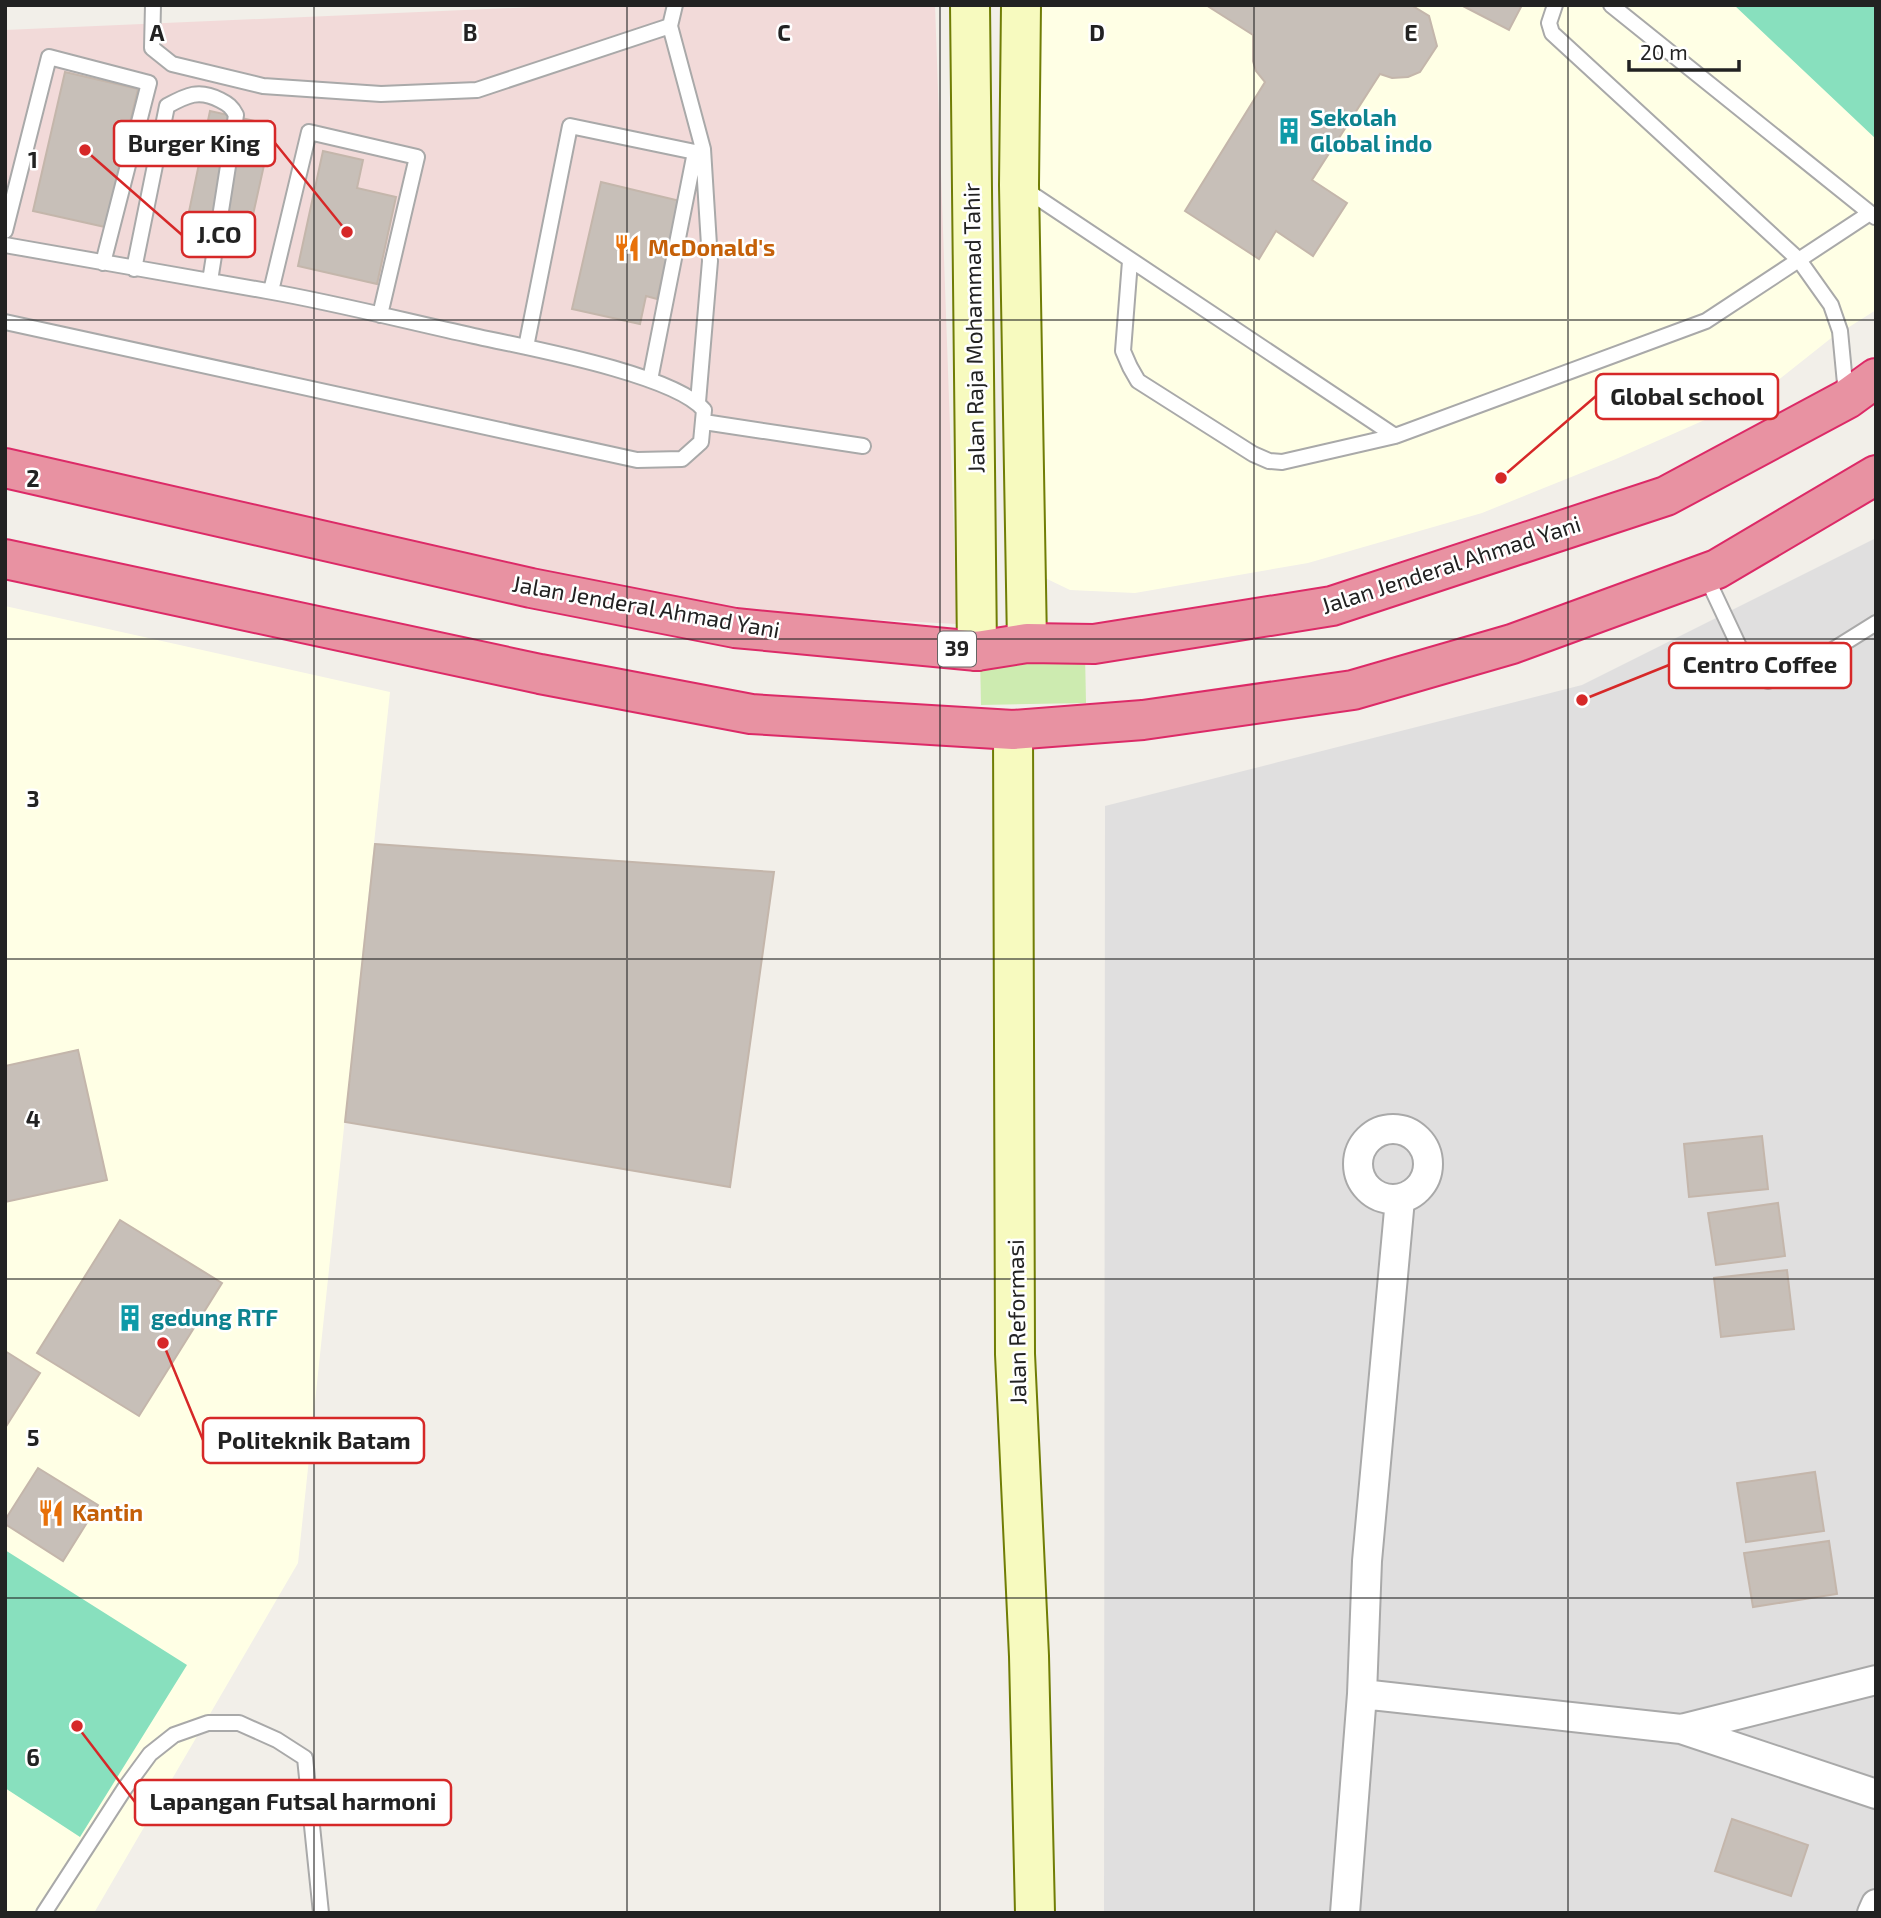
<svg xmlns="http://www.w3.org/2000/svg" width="1881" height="1918" viewBox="0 0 1881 1918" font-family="'Exo 2',sans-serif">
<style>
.residential{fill:#e0dfdf}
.commercial{fill:#f2dad9}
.education{fill:#ffffe5}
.grass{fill:#cdebb0}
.pitch{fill:#88e0be}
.building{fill:#c7bfb8;stroke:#c4b6ab;stroke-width:2}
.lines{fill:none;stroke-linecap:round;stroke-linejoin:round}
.lane-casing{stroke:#a9a9a9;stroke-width:18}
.street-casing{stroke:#a9a9a9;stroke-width:32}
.secondary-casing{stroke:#707d05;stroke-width:42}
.highway-casing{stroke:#dc2a67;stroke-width:42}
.lane{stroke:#fff;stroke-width:14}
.street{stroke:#fff;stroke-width:28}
.secondary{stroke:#f7fabf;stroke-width:38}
.highway{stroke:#e892a2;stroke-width:38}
.grid{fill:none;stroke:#222;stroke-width:2;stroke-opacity:0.55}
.labels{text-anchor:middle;stroke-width:5;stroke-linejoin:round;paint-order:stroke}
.shield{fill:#fff;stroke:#646464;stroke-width:2}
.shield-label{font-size:21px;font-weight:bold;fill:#222}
.culture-label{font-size:23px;font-weight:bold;fill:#0d838f;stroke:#fff;text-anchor:start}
.food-label{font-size:23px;font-weight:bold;fill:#c56008;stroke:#fff;text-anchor:start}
.street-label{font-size:23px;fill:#222;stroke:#fff}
.grid-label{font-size:23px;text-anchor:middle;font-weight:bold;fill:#222;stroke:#fff;stroke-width:5;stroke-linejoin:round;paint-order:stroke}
.leader{fill:none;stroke:#d62828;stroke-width:2.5}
.callout-dot{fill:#d62828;stroke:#fff;stroke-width:2.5}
.callout{fill:#fff;stroke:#d62828;stroke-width:2.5}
.callout-label{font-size:24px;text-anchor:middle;font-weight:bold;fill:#222}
</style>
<rect width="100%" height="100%" fill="#f2efe9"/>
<path class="residential" d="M1876 538V1913H1104L1105 806 1582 685Z"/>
<path class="commercial" d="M582 5H935L957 624 731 612 5 453V30Z"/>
<path class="education" d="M1032 5H1876V310L1830 339 1757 397 1616 459 1482 513 1308 563 1135 593 1070 590 1043 577Z
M5 606 390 692 298 1563 94 1913H5Z"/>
<path class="grass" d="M1085 653 1086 703 981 705 980 655Z"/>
<path class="pitch" d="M1734 5H1876V139Z
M5 1550 187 1665 80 1837 5 1788Z"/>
<path class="building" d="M1206 5H1411L1429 16 1437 46 1420 72 1408 77 1392 78 1380 74 1312 180 1347 203 1313 256 1276 231 1259 259 1185 211 1265 82 1256 71 1253 61V35Z
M1461 5H1522L1509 30Z
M65 72 138 89 105 227 33 211Z
M210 111 259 122 249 163 264 165 245 251 204 242 207 231 186 226Z
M323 151 363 160 357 188 396 197 377 284 298 266Z
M601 182 680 201 657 299 646 296 640 324 572 309Z
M375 844 774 872 730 1187 345 1122Z
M78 1050 107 1180 5 1202V1066Z
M1762 1136 1768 1189 1689 1197 1684 1144Z
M1778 1203 1785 1256 1716 1265 1708 1213Z
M120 1220 222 1283 139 1416 37 1353Z
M1787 1270 1794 1329 1721 1337 1714 1278Z
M5 1351 40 1373 5 1428Z
M38 1468 98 1505 63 1561 5 1524V1520Z
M1815 1472 1824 1531 1746 1542 1737 1483Z
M1829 1541 1837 1594 1753 1607 1744 1553Z
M1732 1819 1808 1845 1791 1896 1715 1871Z"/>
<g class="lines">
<defs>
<path id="lane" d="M153 5 152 48 172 64 263 86 381 94 477 90 670 26
M675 5 670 26 703 149 710 261 698 402
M1555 5 1549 23 1552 33 1799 260 1831 305 1840 331 1846 394
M1611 5 1875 217
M1023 188 1395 436
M5 231 49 57 149 83 103 263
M5 245C92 261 180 275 267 291 336 303 405 321 474 336 524 347 674 374 704 410L701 442 682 459 637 460 5 322
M1130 261 1123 351 1130 367 1138 381 1253 454 1269 461 1282 462 1395 436 1706 321 1870 213
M134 269 167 106C187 95 199 89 220 100 228 104 232 107 236 115L210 281
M271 291 309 132 417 157 380 315
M526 347 570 126 695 152 650 380
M704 422 863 446
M1705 574 1752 674 1768 681 1820 658 1876 623
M44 1913 125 1788 150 1754 174 1735 208 1723H239L277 1740 305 1758 321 1913"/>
<path id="street" d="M1358 1164a35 35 0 1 1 70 0a35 35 0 1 1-70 0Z
M1876 1680 1681 1729 1876 1794
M1362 1694 1681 1729
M1345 1913 1362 1694 1367 1561 1400 1199
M1872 1913 1876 1904"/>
<path id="secondary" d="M970 5 977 651
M1021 5 1019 185 1027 643
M1013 730 1015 1354 1029 1656 1035 1913"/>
<path id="highway" d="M5 468 531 588 735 628 977 651 1027 643 1094 644 1332 606 1666 496 1847 399 1876 378
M5 559 540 674 751 714 1013 730 1143 720 1353 690 1512 644 1717 569 1876 475"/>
</defs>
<use href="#lane" class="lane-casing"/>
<use href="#street" class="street-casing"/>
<use href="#secondary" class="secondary-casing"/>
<use href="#highway" class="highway-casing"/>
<use href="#lane" class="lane"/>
<use href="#street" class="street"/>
<use href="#secondary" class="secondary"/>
<use href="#highway" class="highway"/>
</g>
<path class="grid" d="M314 5V1913M627 5V1913M940 5V1913M1254 5V1913M1568 5V1913M5 320H1876M5 639H1876M5 959H1876M5 1279H1876M5 1598H1876"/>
<defs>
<symbol id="building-bare" viewBox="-9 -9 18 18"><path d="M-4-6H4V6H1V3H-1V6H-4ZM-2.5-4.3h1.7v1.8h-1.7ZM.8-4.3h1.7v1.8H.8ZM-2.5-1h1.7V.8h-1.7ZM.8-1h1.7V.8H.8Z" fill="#0f9aa8" stroke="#fff" stroke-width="2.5" paint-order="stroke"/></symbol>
<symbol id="restaurant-bare" viewBox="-9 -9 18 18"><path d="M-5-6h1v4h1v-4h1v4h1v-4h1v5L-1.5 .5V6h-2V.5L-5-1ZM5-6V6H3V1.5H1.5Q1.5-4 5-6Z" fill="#e8710a" stroke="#fff" stroke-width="2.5" paint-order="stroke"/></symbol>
</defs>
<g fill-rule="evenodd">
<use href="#building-bare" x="1270" y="112" width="38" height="38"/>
<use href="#restaurant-bare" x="608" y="229" width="38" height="38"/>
<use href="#building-bare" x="111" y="1299" width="38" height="38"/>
<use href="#restaurant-bare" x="32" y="1494" width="38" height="38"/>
</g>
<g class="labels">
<rect class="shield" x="938" y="631.5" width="38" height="35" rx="5"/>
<g class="shield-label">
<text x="957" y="656">39</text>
</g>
<g class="culture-label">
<text x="1310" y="126">Sekolah<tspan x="1310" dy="26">Global indo</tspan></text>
<text x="151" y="1326">gedung RTF</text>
</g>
<g class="food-label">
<text x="648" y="256">McDonald's</text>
<text x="72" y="1521">Kantin</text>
</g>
<g class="street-label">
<text transform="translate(974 328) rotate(-91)" y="8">Jalan Raja Mohammad Tahir</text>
<text transform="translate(1451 565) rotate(-18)" y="8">Jalan Jenderal Ahmad Yani</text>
<text transform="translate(646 607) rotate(10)" y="8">Jalan Jenderal Ahmad Yani</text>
<text transform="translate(1017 1322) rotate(-91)" y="8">Jalan Reformasi</text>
</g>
</g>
<g class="grid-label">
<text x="157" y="41">A</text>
<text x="470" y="41">B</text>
<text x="784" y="41">C</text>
<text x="1097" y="41">D</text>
<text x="1411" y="41">E</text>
<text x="33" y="168">1</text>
<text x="33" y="487">2</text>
<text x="33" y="807">3</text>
<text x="33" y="1127">4</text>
<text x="33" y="1446">5</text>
<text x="33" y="1766">6</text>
</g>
<path class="leader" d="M347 232L275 143M85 150L182 235M1501 478L1596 396M1582 700L1669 665M163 1343L203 1440M77 1726L135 1802"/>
<g class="callout-dot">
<circle cx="347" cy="232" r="7"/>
<circle cx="85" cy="150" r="7"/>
<circle cx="1501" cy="478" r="7"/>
<circle cx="1582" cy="700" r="7"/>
<circle cx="163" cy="1343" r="7"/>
<circle cx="77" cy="1726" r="7"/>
</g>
<g class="callout">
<rect x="114" y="121" width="161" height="45" rx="7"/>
<rect x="182" y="212" width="73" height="45" rx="7"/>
<rect x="1596" y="374" width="182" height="45" rx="7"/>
<rect x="1669" y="643" width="182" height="45" rx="7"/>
<rect x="203" y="1418" width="221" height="45" rx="7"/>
<rect x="135" y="1780" width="316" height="45" rx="7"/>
</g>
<g class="callout-label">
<text x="194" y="152">Burger King</text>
<text x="219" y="243">J.CO</text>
<text x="1687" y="405">Global school</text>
<text x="1760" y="673">Centro Coffee</text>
<text x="314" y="1449">Politeknik Batam</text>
<text x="293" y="1810">Lapangan Futsal harmoni</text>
</g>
<rect width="1881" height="1918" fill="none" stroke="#222222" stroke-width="14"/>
<path d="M1629 60v10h110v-10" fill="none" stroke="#222222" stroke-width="3.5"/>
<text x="1640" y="60" font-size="21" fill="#222222" stroke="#ffffff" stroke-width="5" paint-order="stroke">20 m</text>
</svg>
